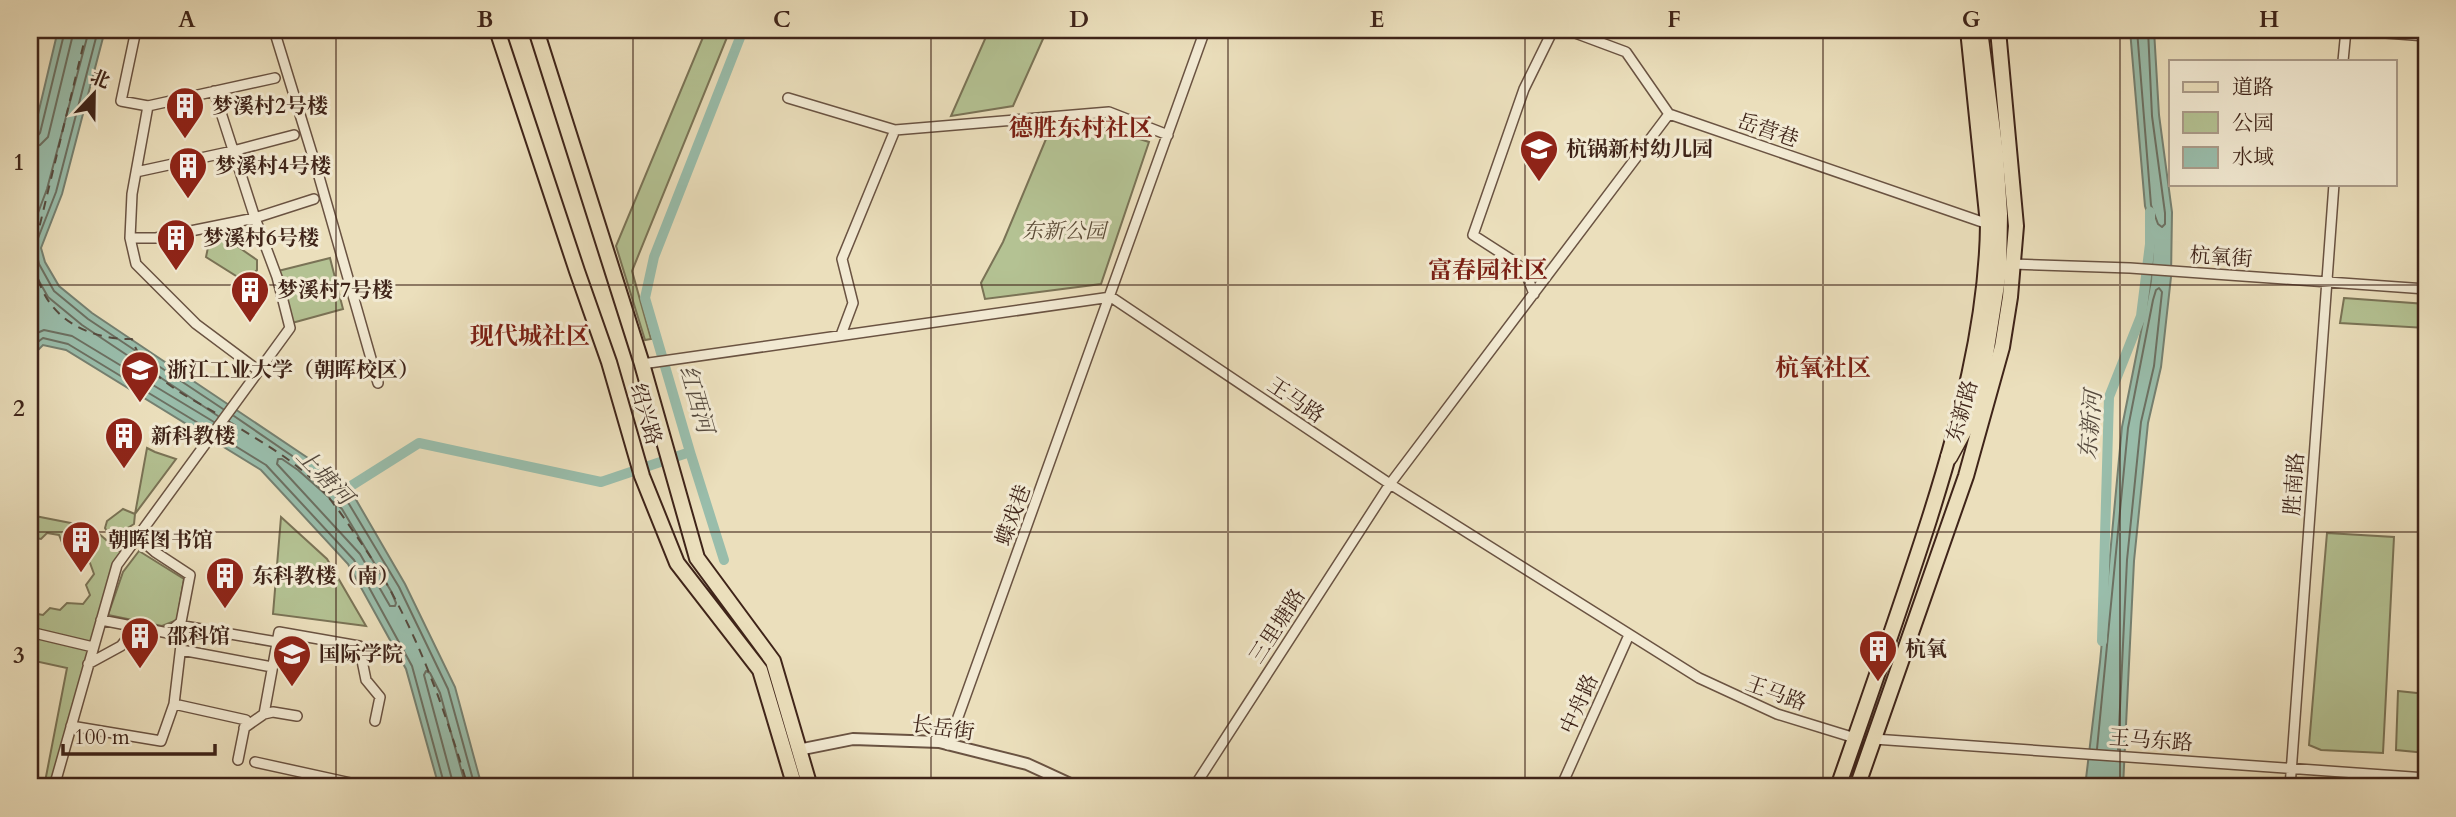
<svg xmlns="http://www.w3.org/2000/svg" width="2456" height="817" viewBox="0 0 2456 817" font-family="Cardo,'Noto Serif SC',serif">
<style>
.green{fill:#b4c293;stroke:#7a7356;stroke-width:2}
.water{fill:#99bdab;stroke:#758071;stroke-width:2}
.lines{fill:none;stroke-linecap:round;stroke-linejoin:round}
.shore{stroke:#6c7062;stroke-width:2}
.canal{stroke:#99bdab;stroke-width:10}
.ferry{stroke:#564a3e;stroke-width:2;stroke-dasharray:9 7;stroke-linecap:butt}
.minor-casing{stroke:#6a5342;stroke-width:12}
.tertiary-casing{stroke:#6a5342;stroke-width:14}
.primary-casing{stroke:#3f2419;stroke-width:18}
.trunk-casing{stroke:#3f2419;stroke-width:19}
.minor{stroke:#f2ead3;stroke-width:9}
.tertiary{stroke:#f2ead3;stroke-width:10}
.primary{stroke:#ebdfbc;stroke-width:14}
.trunk{stroke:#ebdfbc;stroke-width:16}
.grid{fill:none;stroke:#3f2419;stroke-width:2;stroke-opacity:0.55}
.labels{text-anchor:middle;stroke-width:6;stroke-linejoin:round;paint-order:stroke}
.poi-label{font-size:21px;font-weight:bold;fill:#3f2419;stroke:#f2ead3;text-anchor:start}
.street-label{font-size:21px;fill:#3f2419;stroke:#f2ead3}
.park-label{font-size:21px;font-style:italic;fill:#5c4c38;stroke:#f2ead3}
.water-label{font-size:23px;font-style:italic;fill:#564a3e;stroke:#f2ead3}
.quarter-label{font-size:24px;font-weight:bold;fill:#7a1f14;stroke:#f2ead3}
.neatline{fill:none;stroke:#3f2419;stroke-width:2.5}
.grid-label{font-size:23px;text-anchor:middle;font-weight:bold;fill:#3f2419}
</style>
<rect width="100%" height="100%" fill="#ebdfbc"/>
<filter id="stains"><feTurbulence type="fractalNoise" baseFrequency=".00286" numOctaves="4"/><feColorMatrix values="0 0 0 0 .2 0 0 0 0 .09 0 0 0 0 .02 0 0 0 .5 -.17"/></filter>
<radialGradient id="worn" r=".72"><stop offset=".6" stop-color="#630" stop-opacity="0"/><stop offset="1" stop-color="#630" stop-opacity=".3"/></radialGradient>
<path class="green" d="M706 30H730L632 271 651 339 645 340 616 246Z
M989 30H1047L1013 106 951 116Z
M1105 128 1149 142 1101 284 985 299 981 283 1003 242 1046 139Z
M221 231H239L234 244 257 260V270L248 280 241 279 206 257 211 233Z
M330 258 343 309 292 323 278 271Z
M2344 298 2426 304V328L2340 323Z
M147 448 155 452 176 459 135 514 134 524 115 536 108 533 105 528 107 521 123 509 135 514Z
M30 515 91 527 125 556 117 565 54 787H44L67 668 30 660V609L32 613 43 615 50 608 60 610 67 603 83 604 90 595 86 585 94 574 90 563 80 560 72 547 63 545 59 535 47 533 41 539 30 537Z
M281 517 327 559 366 626 273 614Z
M2327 533 2394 537 2383 753 2321 750 2309 745Z
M139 551 184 579 177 620 162 626 108 615 123 572Z
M2398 691 2426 694V753L2396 750Z"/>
<path class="water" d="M58 30H105L62 194 41 248 45 262 59 286 92 313 308 458 355 498 405 584 455 687 482 787H439L406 669 348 564 261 470 66 350 43 345 36 352 30 365V148Z
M2130 30H2154L2159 115 2172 212 2171 277 2161 367 2148 423 2134 561 2123 787H2085L2100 662 2122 427 2151 281 2154 234 2145 206Z"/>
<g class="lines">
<path class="shore" d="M98 30 56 192 35 246 39 264 54 291 88 319 223 409
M2137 30 2151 205 2158 224 2162 227 2165 224V213L2152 116 2148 30
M30 139 36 138 40 133 65 30
M30 147 40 145 48 137 74 30
M30 234 47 189 89 30
M30 265 48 297 82 325 218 416
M30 336 44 330 72 336 214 422
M30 348 43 338 68 344 208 429
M234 416 304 464 349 504 399 587 448 689 475 787
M219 436 266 465 354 560 412 666 445 787
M278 459H282L298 470 342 509 391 591 396 603 395 606H390L360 554 277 464Z
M2097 749 2128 428 2153 300 2156 290 2159 288 2162 292 2154 366 2141 422 2127 560 2118 750
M454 787 424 675 426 671 430 673 440 693 466 787"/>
<path class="canal" d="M690 452 724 560
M335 496 419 443 601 482 690 452 645 298 654 257 743 30
M2102 641 2109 397 2141 316 2150 244V212"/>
<path class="ferry" d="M87 30 35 245C30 304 75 340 132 339 144 377 189 397 221 416
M228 421C258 440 291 458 316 483 331 499 343 516 355 534 410 611 441 697 468 787"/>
<defs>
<path id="minor" d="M136 30 121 101 148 106 132 194 130 238 136 264 196 324 259 371
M274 30 318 173 378 383
M1567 30 1626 52 1669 114 1988 224
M2346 30 2426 36
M2343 61 2346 30
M214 91 255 218 314 199
M788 98 895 130 1109 112 1168 135
M148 106 275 78
M136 172 233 151 294 135
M2012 264 2130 268 2426 289
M1534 294 1527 276 1515 262 1473 235 1524 89 1553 30
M841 335 853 303 842 259 895 130
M642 364 1111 297 1390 484 1699 678 1777 714 1855 738
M101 620 168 633 181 622 190 575 155 552 138 537
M178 625 277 642
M174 628 181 645 174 704 246 720 238 760
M30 632 93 647
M181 650 272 667
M88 664 121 646 136 627
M264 714 273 712 297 716
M71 726 161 741 174 704
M244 728 264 714 279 632 359 646 366 680 380 697 375 721
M1874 739 2426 778
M948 745 1205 30
M255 762 369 787
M54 787 117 565 290 328 277 277 255 218 156 238H130
M1194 787 1390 484 1669 114
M1561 787 1629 635
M2290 787 2334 184"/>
<path id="tertiary" d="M798 750 853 739 939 742 1027 764 1077 787"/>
<path id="primary" d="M497 30 577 271 609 362 642 476 677 563 760 670 795 787
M536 30 642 364 697 558 773 661 810 787
M1838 787C1869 698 1900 610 1929 520 1959 425 1987 324 1988 224L1968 30
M1857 787 1966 476 2002 347 2010 297 2016 226 1998 30"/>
<path id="trunk" d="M1949 457 1966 426 1979 392 1998 272 1999 214 1995 154 1979 30"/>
</defs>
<use href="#minor" class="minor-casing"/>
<use href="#tertiary" class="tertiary-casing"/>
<use href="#primary" class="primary-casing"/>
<use href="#trunk" class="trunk-casing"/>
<use href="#minor" class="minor"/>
<use href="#tertiary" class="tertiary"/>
<use href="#primary" class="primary"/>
<use href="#trunk" class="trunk"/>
</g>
<path class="grid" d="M336 30V787M633 30V787M931 30V787M1228 30V787M1525 30V787M1823 30V787M2120 30V787M30 285H2426M30 532H2426"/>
<defs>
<symbol id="building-pin" viewBox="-11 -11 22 30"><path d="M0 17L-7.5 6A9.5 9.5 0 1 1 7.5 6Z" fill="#8f2418" stroke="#f2ead3"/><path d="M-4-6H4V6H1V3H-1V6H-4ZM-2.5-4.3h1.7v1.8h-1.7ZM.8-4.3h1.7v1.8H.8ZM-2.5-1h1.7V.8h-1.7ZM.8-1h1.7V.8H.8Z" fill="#fff"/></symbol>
<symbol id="school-pin" viewBox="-11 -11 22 30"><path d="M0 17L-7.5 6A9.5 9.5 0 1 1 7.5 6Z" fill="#8f2418" stroke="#f2ead3"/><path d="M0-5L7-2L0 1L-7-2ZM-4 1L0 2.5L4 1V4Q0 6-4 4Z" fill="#fff"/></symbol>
<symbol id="university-pin" viewBox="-11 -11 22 30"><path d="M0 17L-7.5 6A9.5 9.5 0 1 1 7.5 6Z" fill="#8f2418" stroke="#f2ead3"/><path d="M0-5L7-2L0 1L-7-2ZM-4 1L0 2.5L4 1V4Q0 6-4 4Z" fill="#fff"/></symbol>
</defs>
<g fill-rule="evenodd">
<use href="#building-pin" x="163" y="84" width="44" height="60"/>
<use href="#school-pin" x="1517" y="127" width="44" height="60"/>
<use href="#building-pin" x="166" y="144" width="44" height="60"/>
<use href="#building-pin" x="154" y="216" width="44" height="60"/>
<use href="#building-pin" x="228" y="268" width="44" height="60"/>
<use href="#university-pin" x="118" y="348" width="44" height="60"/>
<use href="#building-pin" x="102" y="414" width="44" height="60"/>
<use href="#building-pin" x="59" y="518" width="44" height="60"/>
<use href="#building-pin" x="203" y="554" width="44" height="60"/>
<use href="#building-pin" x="118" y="614" width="44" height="60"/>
<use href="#building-pin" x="1856" y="627" width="44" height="60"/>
<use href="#university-pin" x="270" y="632" width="44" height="60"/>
</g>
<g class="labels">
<g class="poi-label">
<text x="212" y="113">梦溪村2号楼</text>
<text x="1566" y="156">杭锅新村幼儿园</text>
<text x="215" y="173">梦溪村4号楼</text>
<text x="203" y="245">梦溪村6号楼</text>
<text x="277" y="297">梦溪村7号楼</text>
<text x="167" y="377">浙江工业大学（朝晖校区）</text>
<text x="151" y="443">新科教楼</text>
<text x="108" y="547">朝晖图书馆</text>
<text x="252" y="583">东科教楼（南）</text>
<text x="167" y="643">邵科馆</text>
<text x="1905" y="656">杭氧</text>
<text x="319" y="661">国际学院</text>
</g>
<g class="street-label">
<text transform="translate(1768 130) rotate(19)" y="7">岳营巷</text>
<text transform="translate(2221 257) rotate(4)" y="7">杭氧街</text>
<text transform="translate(1296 400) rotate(34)" y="7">王马路</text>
<text transform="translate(1962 411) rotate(-74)" y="7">东新路</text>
<text transform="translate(646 414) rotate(74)" y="7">绍兴路</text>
<text transform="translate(2294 484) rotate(-86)" y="7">胜南路</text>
<text transform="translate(1013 515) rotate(-70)" y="7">蝶戏巷</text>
<text transform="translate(1277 626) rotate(-57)" y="7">三里塘路</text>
<text transform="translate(1776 693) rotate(20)" y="7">王马路</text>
<text transform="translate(1579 704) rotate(-66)" y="7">中舟路</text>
<text transform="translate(943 728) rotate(8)" y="7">长岳街</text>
<text transform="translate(2151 740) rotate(4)" y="7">王马东路</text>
</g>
<g class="park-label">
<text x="1064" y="238">东新公园</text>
</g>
<g class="water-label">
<text transform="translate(697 399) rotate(74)" y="8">红西河</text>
<text transform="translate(2090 425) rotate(-85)" y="8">东新河</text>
<text transform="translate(325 476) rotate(46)" y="8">上塘河</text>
</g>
<g class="quarter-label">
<text x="1081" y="136">德胜东村社区</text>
<text x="1488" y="278">富春园社区</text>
<text x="530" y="344">现代城社区</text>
<text x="1823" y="376">杭氧社区</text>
</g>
</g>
<rect width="2456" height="817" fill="none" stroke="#ebdfbc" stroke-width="77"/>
<rect x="2169" y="60" width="228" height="126" fill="#f2ead3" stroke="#aa9b89" stroke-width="2"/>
<rect x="2183" y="82" width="35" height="10" fill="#ebdfbc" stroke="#aa9b89" stroke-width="2"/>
<text x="2232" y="94" font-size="21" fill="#3f2419">道路</text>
<rect x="2183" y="112" width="35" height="21" fill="#b4c293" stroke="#aa9b89" stroke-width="2"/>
<text x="2232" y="130" font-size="21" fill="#3f2419">公园</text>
<rect x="2183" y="147" width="35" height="21" fill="#99bdab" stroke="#aa9b89" stroke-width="2"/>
<text x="2232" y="164" font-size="21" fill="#3f2419">水域</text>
<g transform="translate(94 94) rotate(22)" stroke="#f2ead3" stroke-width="5" paint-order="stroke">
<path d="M0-5L12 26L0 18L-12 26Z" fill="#3f2419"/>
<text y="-10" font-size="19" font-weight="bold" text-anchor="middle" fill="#3f2419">北</text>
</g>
<path d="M63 744v10h152v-10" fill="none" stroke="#3f2419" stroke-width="3.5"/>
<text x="74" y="744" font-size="21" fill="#3f2419" stroke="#f2ead3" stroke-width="5" paint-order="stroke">100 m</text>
<rect x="38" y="38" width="2380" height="740" class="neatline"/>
<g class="grid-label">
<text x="187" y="27">A</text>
<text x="485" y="27">B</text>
<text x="782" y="27">C</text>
<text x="1079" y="27">D</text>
<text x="1377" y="27">E</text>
<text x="1674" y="27">F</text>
<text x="1971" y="27">G</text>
<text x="2269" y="27">H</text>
<text x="19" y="170">1</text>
<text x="19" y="416">2</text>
<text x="19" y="663">3</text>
</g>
<rect width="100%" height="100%" filter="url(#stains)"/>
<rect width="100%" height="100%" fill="url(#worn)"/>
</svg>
